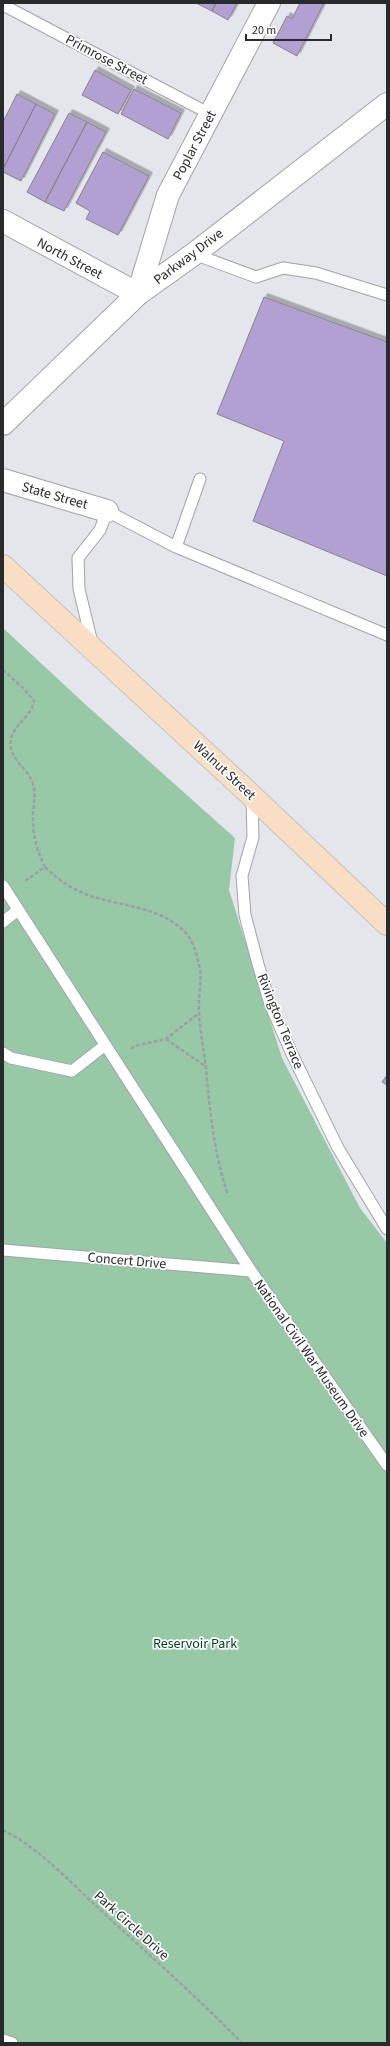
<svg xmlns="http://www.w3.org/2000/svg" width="390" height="2046" viewBox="0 0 390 2046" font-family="'Source Sans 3',sans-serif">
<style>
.green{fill:#97c9a7}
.building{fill:#b1a0d1;stroke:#868489;filter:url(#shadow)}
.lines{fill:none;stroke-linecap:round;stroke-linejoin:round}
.service-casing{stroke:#a0a3a7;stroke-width:13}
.minor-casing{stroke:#a0a3a7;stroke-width:24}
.tertiary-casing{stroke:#a0a3a7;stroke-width:24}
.primary-casing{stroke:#c3c3c4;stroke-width:24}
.path{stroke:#9e9fa3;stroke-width:2.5;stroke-dasharray:4 2;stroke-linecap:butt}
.service{stroke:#fff;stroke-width:11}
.minor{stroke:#fff;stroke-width:22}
.tertiary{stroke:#fff;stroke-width:22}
.primary{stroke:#f9dec3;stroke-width:22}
.labels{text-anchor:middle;stroke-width:3.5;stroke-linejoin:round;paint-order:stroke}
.street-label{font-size:14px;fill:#292a2c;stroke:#fff}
.park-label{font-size:14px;fill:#003e1f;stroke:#fff}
</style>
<defs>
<filter id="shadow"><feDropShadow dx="3.5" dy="-3.5" stdDeviation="0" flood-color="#0004"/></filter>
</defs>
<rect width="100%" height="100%" fill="#e4e6eb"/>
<path class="green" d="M3 628 86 705 235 838 229 890 282 1058 360 1208 387 1243V2043H3Z"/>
<path class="building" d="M196 3H216L212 11Z
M216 3H237L228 20 212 11Z
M300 3H324L297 56 273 43 287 16 292 19Z
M95 70 131 90 118 114 82 95Z
M134 89 181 113 168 139 121 114Z
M17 94 36 104 3 169V122Z
M36 104 55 114 21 181 3 172V169Z
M69 113 87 122 45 202 27 192Z
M87 122 106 132 64 211 45 202Z
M103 152 149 176 118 235 86 219 90 211 76 203Z
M264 297 387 342V576L253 521 284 441 217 414Z
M387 1075V1085L382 1082Z"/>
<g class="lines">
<defs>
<path id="service" d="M3 5 210 114
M194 254 256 277 283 268 316 273 387 295
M176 547 200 479
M92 643 79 589 78 558 100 530 107 511 176 547 387 635
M252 798 253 837 242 876 245 915 258 964 270 1004 292 1054 338 1148 387 1229
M3 886 251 1271 387 1465
M3 922 18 910
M3 1053 11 1058 72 1071 104 1046
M3 1250 251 1271
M3 2040 12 2043"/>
<path id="minor" d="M3 221 138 294 168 195 269 3
M3 480 107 511"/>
<path id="tertiary" d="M3 424 138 294 194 254 387 104"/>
<path id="primary" d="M3 566 252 796 387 924"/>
</defs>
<use href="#service" class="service-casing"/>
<use href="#minor" class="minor-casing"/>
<use href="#tertiary" class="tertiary-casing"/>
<use href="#primary" class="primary-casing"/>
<path class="path" d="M3 670 23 688 34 701C32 716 14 724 11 739 7 757 26 767 32 781 36 791 34 801 33 812 32 832 36 849 45 867L25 881
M45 867C58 880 73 890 91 896 121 906 160 907 184 931 194 941 197 956 200 969 202 983 198 998 199 1012 200 1031 204 1050 206 1069 210 1112 214 1154 228 1195
M166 1039 205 1066
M131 1049 135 1046 166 1039 199 1013
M3 1830C39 1848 68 1880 97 1907 146 1952 196 1996 242 2043"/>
<use href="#service" class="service"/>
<use href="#minor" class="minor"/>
<use href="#tertiary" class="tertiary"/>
<use href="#primary" class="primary"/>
</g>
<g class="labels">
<g class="street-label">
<text transform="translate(107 59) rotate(28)" y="5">Primrose Street</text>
<text transform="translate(194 145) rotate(-62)" y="5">Poplar Street</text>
<text transform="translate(188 256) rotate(-37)" y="5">Parkway Drive</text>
<text transform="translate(70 258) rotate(28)" y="5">North Street</text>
<text transform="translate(55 495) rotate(16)" y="5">State Street</text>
<text transform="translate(225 770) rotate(43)" y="5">Walnut Street</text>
<text transform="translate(281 1021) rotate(68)" y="5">Rivington Terrace</text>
<text transform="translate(127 1260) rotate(5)" y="5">Concert Drive</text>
<text transform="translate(312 1358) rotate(55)" y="5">National Civil War Museum Drive</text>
<text transform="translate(132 1925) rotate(42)" y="5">Park Circle Drive</text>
</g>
<g class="park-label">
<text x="195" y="1648">Reservoir Park</text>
</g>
</g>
<rect width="390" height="2046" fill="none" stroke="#292a2c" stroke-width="8"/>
<path d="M246 34v6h85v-6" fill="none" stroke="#292a2c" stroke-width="2"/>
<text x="252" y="34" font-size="12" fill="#292a2c" stroke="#ffffff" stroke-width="3" paint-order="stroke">20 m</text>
</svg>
